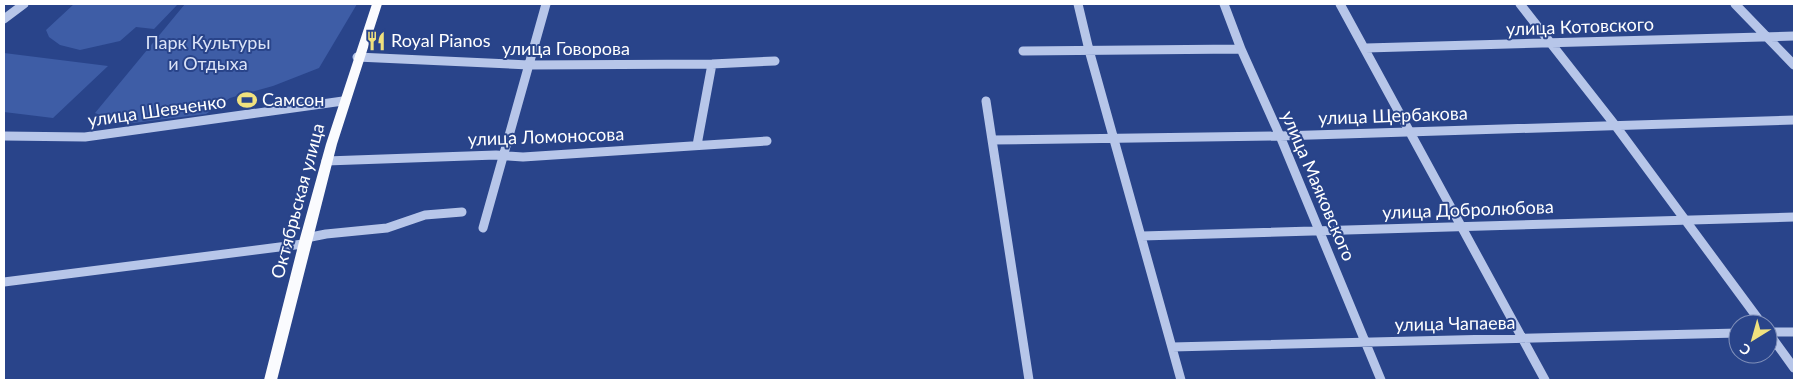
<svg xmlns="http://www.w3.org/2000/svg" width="1798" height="384" viewBox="0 0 1798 384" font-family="Lato,sans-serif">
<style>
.green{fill:#3e5da6}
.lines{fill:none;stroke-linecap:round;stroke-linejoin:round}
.minor{stroke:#b7c6e9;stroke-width:9}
.major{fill:#fafbfe;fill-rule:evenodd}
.labels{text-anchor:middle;stroke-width:4;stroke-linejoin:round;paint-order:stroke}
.street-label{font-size:18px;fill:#fff;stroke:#29448a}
.poi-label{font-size:18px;fill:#fff;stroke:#29448a;text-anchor:start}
.park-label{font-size:18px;fill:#dbe3f7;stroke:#29448a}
</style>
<rect width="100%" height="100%" fill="#29448a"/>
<path class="green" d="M74 4H178L154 29 136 27 120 41 80 50 60 45 49 37 46 30Z
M185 4H357L319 68 273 86 230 98 206 114 125 124 95 113Z
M4 53 108 66 53 118 4 112Z"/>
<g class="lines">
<path class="minor" d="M1078 4 1089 50 1181 380
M1224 4 1241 49 1280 136 1381 380
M1340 4 1545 380
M1520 4 1615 125 1762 324
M1735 4 1794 65
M4 19 24 4
M1366 48 1794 36
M1023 51 1241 49
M357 57 529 65 712 64 775 61
M986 101 1029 380
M4 136 85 137 343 101
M992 140 1280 136 1794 120
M697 145 712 64
M326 161 496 155 523 157 767 141
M483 228 546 4
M1142 236 1794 217
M306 238 326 234 387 228 425 215 462 212
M4 282 303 244
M1768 332 1794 368
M1768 332H1794
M1172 347 1738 333"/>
<path class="major" d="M372 4H382L337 144 277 380H264L300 238 326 144Z"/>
</g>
<defs>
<symbol id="restaurant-bare" viewBox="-9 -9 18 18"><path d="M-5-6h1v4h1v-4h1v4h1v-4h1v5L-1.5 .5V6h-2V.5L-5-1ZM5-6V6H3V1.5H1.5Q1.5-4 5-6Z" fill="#f0e17e" stroke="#29448a" stroke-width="2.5" paint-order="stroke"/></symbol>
<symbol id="stadium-bare" viewBox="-9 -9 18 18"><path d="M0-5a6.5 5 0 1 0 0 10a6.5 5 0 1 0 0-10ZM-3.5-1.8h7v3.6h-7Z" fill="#f0e17e" stroke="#29448a" stroke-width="2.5" paint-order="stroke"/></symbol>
</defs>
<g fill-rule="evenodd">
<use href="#restaurant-bare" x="362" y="27" width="28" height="28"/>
<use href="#stadium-bare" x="233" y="86" width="28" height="28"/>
</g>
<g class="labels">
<g class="street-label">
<text transform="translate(1580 27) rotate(-2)" y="6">улица Котовского</text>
<text x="566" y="55">улица Говорова</text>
<text transform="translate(157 111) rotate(-8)" y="6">улица Шевченко</text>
<text transform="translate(1393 116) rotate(-2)" y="6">улица Щербакова</text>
<text transform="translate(546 137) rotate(-2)" y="6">улица Ломоносова</text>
<text transform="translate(1318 186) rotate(67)" y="6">улица Маяковского</text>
<text transform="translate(298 201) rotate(-75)" y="6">Октябрьская улица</text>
<text transform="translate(1468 210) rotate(-2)" y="6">улица Добролюбова</text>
<text transform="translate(1455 324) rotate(-1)" y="6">улица Чапаева</text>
</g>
<g class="poi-label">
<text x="391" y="47">Royal Pianos</text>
<text x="262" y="106">Самсон</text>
</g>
<g class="park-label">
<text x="208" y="49">Парк Культуры<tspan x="208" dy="21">и Отдыха</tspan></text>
</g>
</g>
<rect width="1798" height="384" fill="none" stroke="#ffffff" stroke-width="10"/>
<g transform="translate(1753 339) rotate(217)"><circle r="24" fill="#29448a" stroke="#7f8fb9"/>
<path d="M0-4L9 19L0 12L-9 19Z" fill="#f0e17e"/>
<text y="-8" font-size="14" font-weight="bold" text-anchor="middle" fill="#ffffff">С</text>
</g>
</svg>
